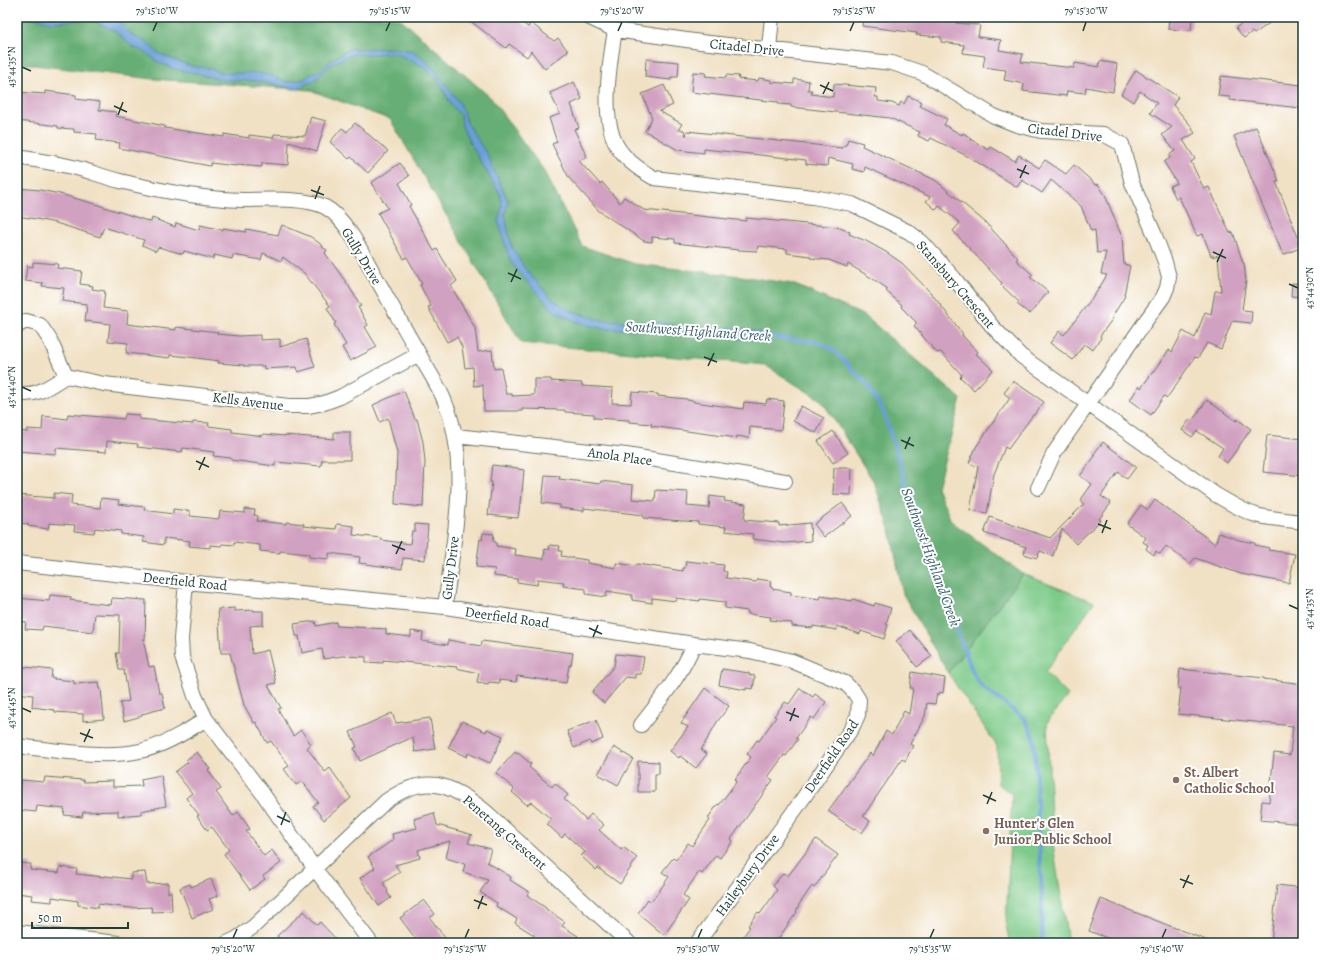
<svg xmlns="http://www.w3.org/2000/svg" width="1320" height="960" viewBox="0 0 1320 960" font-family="Alegreya,serif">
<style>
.green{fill:#7eca89;stroke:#4e845e}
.forest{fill:#66ae75;stroke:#427654}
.water{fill:#699fd6;stroke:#446e85}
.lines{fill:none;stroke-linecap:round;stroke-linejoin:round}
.stream{stroke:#699fd6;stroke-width:4}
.building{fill:#d1a1c1}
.street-casing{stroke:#687666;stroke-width:16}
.street{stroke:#fff;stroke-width:14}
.ticks{fill:none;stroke:#1f3d34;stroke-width:1.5}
.education-dot{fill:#8d6e63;stroke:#fff;stroke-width:1.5}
.labels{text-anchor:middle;stroke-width:4;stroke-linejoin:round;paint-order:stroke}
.street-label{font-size:14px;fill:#1f3d34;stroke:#fff}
.education-label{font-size:14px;font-weight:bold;fill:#785e54;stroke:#fff;text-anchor:start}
.water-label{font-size:15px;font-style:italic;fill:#395f6d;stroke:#fff}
.neatline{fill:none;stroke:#1f3d34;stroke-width:1.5}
.ticks-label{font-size:10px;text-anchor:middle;fill:#1f3d34}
</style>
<rect width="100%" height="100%" fill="#fff"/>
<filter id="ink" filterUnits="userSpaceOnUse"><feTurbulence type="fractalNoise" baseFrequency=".025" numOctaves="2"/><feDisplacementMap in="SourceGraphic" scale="8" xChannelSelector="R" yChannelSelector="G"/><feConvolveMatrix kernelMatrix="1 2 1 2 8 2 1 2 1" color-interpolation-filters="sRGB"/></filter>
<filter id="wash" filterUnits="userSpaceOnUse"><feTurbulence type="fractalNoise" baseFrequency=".012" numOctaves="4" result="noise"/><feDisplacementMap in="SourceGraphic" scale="16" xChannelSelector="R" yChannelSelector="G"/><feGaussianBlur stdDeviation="0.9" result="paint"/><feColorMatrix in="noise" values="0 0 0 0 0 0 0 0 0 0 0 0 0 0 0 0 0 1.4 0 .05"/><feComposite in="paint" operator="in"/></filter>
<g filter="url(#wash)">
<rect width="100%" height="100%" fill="#f1e1c4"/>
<path class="green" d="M1023 574 1094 602 1045 672 1068 695 1047 723 1052 838 1068 943H1010L1006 926 1012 794 998 784 997 746 948 673Z"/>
<path class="forest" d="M17 17H390L402 20 491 98 545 172 582 246 635 264 741 276 793 284 865 316 961 399 937 487 951 521 1023 574 948 673 903 594 890 529 874 482 822 401 765 365 521 343 390 119 366 111 310 90 153 79 17 63Z"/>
<path class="water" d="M29 17H109L117 20 133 36 148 43 158 53 167 57 191 66 209 68 223 73H258L272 76 287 82 305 79 309 75 321 70 333 59 350 49 393 48 413 51 422 57 432 67 460 103 468 125 487 154 508 201 505 214 511 245 524 267 551 298 569 310 601 320 665 323 683 327 742 328 760 332 761 336 757 339H747L721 337 709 334 686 335 671 331 653 332 634 329H603L579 323 554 311 518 272 510 260 498 221 502 206 500 194 490 178 469 141 462 126 461 116 451 105 440 83 433 74 424 67 395 53 350 55 332 64 314 81 296 89 256 81 221 80 196 73 174 69 158 62 145 52 132 47 115 31 91 20 51 22Z"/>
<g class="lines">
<path class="stream" d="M761 336 818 342 832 349 866 383 883 411 903 473 909 498 930 559 974 675 982 687 1024 718 1031 731 1034 739 1042 899V943"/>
</g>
<g id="blocks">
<path class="building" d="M465 17H514L528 27 531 23 554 41 558 38 568 51 545 69 531 51 527 57 509 44 506 48Z
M863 17H957L956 23 980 25 978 37 1001 40 999 50 1023 54 1021 62 1074 68 1075 63 1099 67 1100 61 1117 64 1113 92 1086 87 1085 93 1067 91 1066 96 1023 91 1024 84 1004 80 1006 70 983 67 985 56 963 53 964 45 941 42V37L916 35 917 33 862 26Z
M1169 17H1192L1191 30 1168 29Z
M1241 17H1278L1254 34 1252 32 1244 38 1236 28 1244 21Z
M646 59 679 62 678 77H671V80L645 77Z
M1136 70 1178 97 1173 105 1193 128 1192 129 1195 133 1183 140 1195 159 1191 162 1204 189 1209 187 1230 233 1233 232 1243 263H1244L1246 281 1242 310 1252 311 1251 323 1232 321 1221 349 1207 343 1198 358 1195 357 1167 398 1164 396 1151 415 1130 400 1139 386 1141 388 1169 350 1172 352 1183 331 1195 338 1205 312 1211 314 1215 291H1221L1218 255 1213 257V255L1211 256 1203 234 1197 236 1179 197 1176 199 1170 186 1177 183 1164 162 1170 158 1169 155 1175 151 1162 135 1172 127 1150 113 1157 103 1140 91 1133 102 1121 94Z
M693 72 706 73 705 76 726 78V75L739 76 738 79 758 81 759 78 771 80V82L794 84V79L809 81 808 90H812L811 94 833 97 834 84 876 88 875 97H878V101L892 103 899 106 901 102 904 104 908 96 922 102 920 106 947 119 944 125 962 135 963 133 971 138 970 139 989 150 991 147 1015 161 1019 155 1039 168 1045 160 1066 174 1074 165 1096 185 1098 184 1105 195 1122 237 1124 264 1130 266 1124 295 1125 296 1112 317 1113 318 1100 336 1101 338 1092 350 1084 344 1073 360 1050 343 1059 331 1064 335 1096 293 1107 275 1101 274 1106 252 1097 253 1095 230 1091 231 1081 206 1051 180 1042 193 1022 180 1017 187 969 157 931 138 929 141 918 136 920 132 890 118 791 107V105L778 104V102L691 92Z
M1221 76 1302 85 1300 108 1230 100V97L1218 96Z
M574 82 582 99 571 104 579 128 574 129 587 157 579 161 600 184 602 182 620 203 624 197 644 210 746 221V218L837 227 850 232 849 234 866 241 886 252 902 263 931 293 963 334 962 335 978 352 976 354 993 370 974 390 960 377 962 375 941 352 937 353 914 326 916 324V322L901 307 902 305 886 291 888 289 870 277 848 264 847 267 829 260 810 258V256L787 253V249L758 246 757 251 739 250 675 243V239L652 237V242L644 241 599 211 569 178 552 144 557 142 549 118 560 114 550 93Z
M664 85 673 105 659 111 682 124 678 130H684L686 136 687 131 843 148 844 145H846L848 139 863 143 862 146 935 180 985 222 1018 258 1016 260 1033 275 1030 277 1048 292 1030 314 1017 304 1019 302 1001 285 1002 283 953 231 960 223 939 206 936 210 926 201 930 197 865 167 864 172 852 169 853 164 828 158 827 166 806 164V160L704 149V153L678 150 645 131 652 118 642 94Z
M45 91 76 95V99L100 102 99 110 116 112 115 116 165 126V128L224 137V134L249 138V135L273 138 274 134 305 136 311 117 326 121 317 151 289 142 288 165 262 163V167L236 165V166L211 163 210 166 119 148 120 143 96 140 97 134 74 132V129L58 128V126L51 125 17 121V92L45 94Z
M355 123 388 151 368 173 351 157 349 159 330 142 342 128 347 132Z
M1256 127 1279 181 1276 182 1302 247 1283 255 1234 136Z
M400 163 409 176 399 183 411 205 409 206 434 251 437 249 448 268H449L457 281 451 286 475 328 478 352 492 350 494 369 501 368 506 394H512V396L534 395V379H551V381L582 383V386L613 388 612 403 631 404 632 392 658 394V396L687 399V400L694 401V402L743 409 744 402 766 404 767 399 784 401 781 430 750 427 749 438 737 436V438L651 426 652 424 629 422V420L594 418V414L565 412V410L522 409V411H484L483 385 474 386 473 367 465 368 462 347 457 337 447 342 428 307 431 306 420 285 422 284 407 257 404 259 401 254 378 213 388 208 371 183Z
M18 188 40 190 60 194 95 204 151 222 152 218 175 227 176 223 199 230 200 225 223 230V228L246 232V229L278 235 282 225 311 237 323 246 322 247 327 250 325 253 348 285 361 306 358 307 368 325 365 327 377 347 350 361 342 347 346 345 334 324 336 323 327 308 330 306 304 273 283 257 281 261 263 253 261 260 233 255 232 259 214 255 213 259 184 251 183 254 158 247 156 251 142 245 144 240 104 227 100 237 56 223 36 219 17 216Z
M33 262 58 264 57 268 82 271 80 284 93 286 92 289 105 291 103 308 128 311 127 324 176 330V327L201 330 218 332 217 334 239 336 260 335V340L280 339V347L306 339 315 367 298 372 297 367 264 369V366H244V365L218 363 219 361 189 357 170 355V358L126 353 128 343 108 341 110 324 85 321 87 304 62 301 64 288 42 286 43 283 25 281 27 266 33 267Z
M1292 283 1303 284V297L1291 296Z
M1013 381 1044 402 1034 415H1033L1008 449 1005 447 994 474 987 513 970 510 978 467 969 463 976 447 1010 398 1004 393Z
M404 391 415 419H417L423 442 425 462 423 507 395 504 397 453 388 418 380 422 373 405Z
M1207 400 1236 421 1237 419 1251 429 1227 463 1218 456 1223 448 1197 431 1192 437 1182 430 1190 419 1192 421Z
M801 406 824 418 816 433 793 421Z
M68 414 124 419 125 414 139 415V419L170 422 193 424V422L209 423 208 426 232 429V432L263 436V434L285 436V435L334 439V432H350V460H322L321 466 275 462V466L231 460V458L213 456 214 452 183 448 182 452 137 447 138 444 107 441 106 452 56 448V454L17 451V431L27 432V429L42 430 43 416 67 419Z
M833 431 848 453 833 463 818 441Z
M1267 435 1303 439V476L1263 472Z
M1103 442 1136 467 1127 479 1118 472 1101 496 1111 503 1099 519 1101 520 1076 544 1062 529 1053 556 1040 551 1037 558 1024 554 1026 547 984 533 990 517 1050 538 1084 504 1080 501 1092 484 1080 476 1095 456 1093 455Z
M492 465 518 468V469L524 470 521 504H520L518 518 488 515 492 482H490Z
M834 468H852L851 495 833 494Z
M545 475 560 476 559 479 600 484 601 481 633 485 632 499 655 501 656 490 688 492 687 506 709 508 710 496 725 498 724 501 746 504 744 520 779 523V526L810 523 811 541 784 543 752 539 753 534 725 531 726 527 698 524V522L643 518V515L584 508V511L560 508V505L542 503Z
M54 493 72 495 71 505 100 508 101 498 119 500 118 504 145 507 144 510 173 514V509L190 511V516L218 519 219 518 220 511 245 513V509L255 510 254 515 258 516 257 521 286 524V522L304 524 303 526 336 529 337 524 354 526 353 535 381 538V540L410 544 412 531H415V524L428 525 425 560 403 558 402 569 359 563 360 557 329 553V559L309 557V554L280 551V553L260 551V545L234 542V545L222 544 221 546 210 545V548L189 546 190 541 164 538V545L143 542 144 537 121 534V531L95 528 94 533 74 531 75 525 49 523 48 529 28 526V524L17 523V495L54 498Z
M1155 500 1215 544 1219 533 1239 540 1255 543V545L1269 548 1268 550 1295 554 1289 583 1241 574 1195 558 1190 564 1166 546 1160 554 1156 551 1154 555 1146 549 1148 545 1143 542 1146 538 1127 524 1141 505 1148 510Z
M842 503 852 516 824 537 814 524Z
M483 533 494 534 493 541 496 542V546L516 549 515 555 544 559 545 549 549 550 550 545 560 546 559 551H562L561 556 587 560V563L616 568V563L636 566 637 564 683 571V568H685L686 561 724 565 723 571 727 572 726 578 756 582 757 579 771 581 770 587H772V589L791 592V595L820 599 821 596 852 601 853 599 874 606 875 603 891 608 886 624 888 625 884 639 861 631 860 634 837 626V630L813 626V628L792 626V623L770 620 771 617 748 614V611L725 608V602L700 599V601L676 598V601L652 598V603L632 600V595L607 591 606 597 586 594V589L563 586 564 582 538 579 537 585 517 582V579L494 576 495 569 476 567 480 539 482 540Z
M50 595 71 597 70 600 111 605 112 598 146 600 145 640 143 639 149 667 154 666 159 693H162L165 708 142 714V716L124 721 120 703 129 701 124 670H119L116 653H119L120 615 95 614 93 632 43 626 42 630 25 629 26 622 17 621V598L49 601Z
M235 608V611L254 610V611H263V625L250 626 252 654 268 650 276 683 268 685 281 708 278 709 293 736 301 730 311 744 307 748 325 772 330 768 351 798 324 820 313 806 318 802 302 781 296 785 284 769 289 766 271 741 267 743 256 722 254 723 244 705 230 653H221L218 609Z
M315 621 316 626 336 622 337 626 386 629V634L411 637V631L423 633 422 641 448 645V640L481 646 482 641 573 653 571 665H569L566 683 517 676 516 682 499 680V683L489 682 488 684 477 682 479 673 456 668 457 667 383 660V663L366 662V657L342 656 324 659 322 649 302 653 299 636H296L294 624Z
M910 630 932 656 917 667 896 641Z
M616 654 644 657 641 674H635V678L626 677 604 703 592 692 614 666Z
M17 666 52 670 51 678H55L54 679 74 681V684L99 682 100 689H101L104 719 83 721V714L55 712V710L32 707 33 695 17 693Z
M722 669 749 673V675L755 676 753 689 746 688V690L719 685Z
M1180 669 1264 678V679L1303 684V824L1260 820 1262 801 1269 802 1274 753 1290 755 1293 726 1178 714 1181 688H1178Z
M912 672 945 678 943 693 940 692 939 694H937L935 704 927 703 925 716 910 744 913 746 905 761 902 759 864 815 863 816 870 821 862 833 855 828 854 829 828 811 870 753 873 756 886 731 892 735 904 711 909 714 913 688H910Z
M705 688 729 706 717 722 701 750 707 754 696 768 680 756 679 758 670 751 688 727 681 723Z
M800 688 813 697 815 694 826 702 814 719 811 717 796 738 798 739 786 756 784 755 768 777 773 780 731 839 733 841 720 858 716 855 702 874 699 872 683 895 689 900 664 935 638 913 648 899 651 902 669 877 662 872 673 858 676 860 688 843 692 846 710 820 708 818 718 804 719 805 737 781 735 779 751 757 747 754 757 740 759 741 776 717 774 716 785 702 789 704Z
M392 713 396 723 430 718 435 749 415 752 413 737 360 761 354 748 357 747 350 732Z
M596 720 603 739 591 744 590 741 574 748 567 731Z
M462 721 486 732 487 729 503 736 490 763 468 753 467 757 448 748Z
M614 747 633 759 618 785 598 774Z
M197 752 210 769 208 770 221 789 216 792 233 816 238 812 250 829 246 831 264 856 272 850 281 863 263 876 265 879 250 890 224 854 229 850 212 827 207 830 197 816 199 815 186 798 192 793 175 772 188 762 186 760Z
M515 752 517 754 518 753 531 764 529 767 552 787 555 783 568 795 564 799 586 820 591 814 604 825 599 830 621 850 623 847 637 858 620 884 598 868 596 870 581 856 585 852 565 834 562 838 547 824 551 819 531 802 527 805 512 792 514 789 496 773Z
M638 761 659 762V774H655V792H638Z
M161 775 166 806 141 811V814L118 816V811L83 812 82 817 64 815 65 809 37 806 36 812 17 810V783L21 784V780L44 782 45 777 83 780V782L113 781V787L142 786 141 779Z
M434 813 437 825 473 835H471L468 843 491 849 487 862 511 877 510 880 529 892 527 895 546 908V909L565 922 562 926 578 936 573 943H529L534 935 515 923 517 919 496 906 497 903 480 892 488 880 463 872 465 864 446 858 450 841 418 850 420 858 395 865 400 872 383 883 388 891 387 892 391 898 379 906 360 878 375 868 368 857 393 840 392 834 417 828 414 819Z
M816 839 838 855 814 888 812 886 798 906 799 907 796 911 797 912 775 943H738L750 927 748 926 754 917 758 912 760 914 777 890 773 886 779 878 784 873 788 876Z
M17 863 31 864 30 870 59 873 60 867 77 869 76 874 105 877V876L131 879V873L145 872 147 884 168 883V893L171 891 172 911 152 912 151 907 130 908 98 904V908L78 905V901L52 897V902L31 900 32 895 17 893Z
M211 879 218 896 209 899 213 909 192 918 180 888 190 884 191 887Z
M1277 885 1303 888V943H1271Z
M1101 899 1211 942V943H1120L1089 931Z
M424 900 435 914 430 918 449 943H419L400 918Z
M304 911 317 925 320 922 335 938 329 943H284L277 936Z"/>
</g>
</g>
<g filter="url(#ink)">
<use href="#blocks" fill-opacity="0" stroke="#687666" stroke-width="1"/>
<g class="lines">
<defs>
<path id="street" d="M588 17 615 30 701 42 892 63 922 73 994 116 1017 125 1041 131 1103 134 1122 144 1132 183 1154 233 1165 262 1169 277 1167 288 1163 297 1147 319 1054 453 1038 488
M615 30C610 62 600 116 617 146 625 160 640 170 654 178L813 197 852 204 909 232 922 242 954 278 992 326 1021 356 1216 495C1229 502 1242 511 1256 515 1271 519 1287 520 1303 522
M769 49 772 17
M17 157C36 160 54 163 73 167 89 171 104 177 120 181 161 191 201 199 243 200 265 200 305 197 325 207 348 219 366 261 379 283 392 306 405 330 418 352 427 369 438 384 445 402 471 464 453 543 445 607
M17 326 26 321 40 325 50 340 66 376
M17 393C36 398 51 385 66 376L104 384 289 406H309L324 403 340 397 419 354
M456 436 626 455 785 481
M17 563 186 582 445 607 694 644 750 651 792 661 845 683 854 692 859 700 858 715 852 728 797 807 697 943
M186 582 181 639 182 657 195 696 206 719 263 794 315 869 371 943
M641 725C661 699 682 674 694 644
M17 746C54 750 104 759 140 751 160 747 188 731 206 719
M17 932 118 943
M227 943 236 939 253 927 386 801C425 773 450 783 485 811L629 943"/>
</defs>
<use href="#street" class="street-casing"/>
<use href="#street" class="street"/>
</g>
</g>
<path class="ticks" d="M153 31 157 22M386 31 390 22M618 31 622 22M850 31 854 22M1083 31 1086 22M22 67 31 71M820 85 833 91M823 94 829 82M114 106 127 112M118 115 123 102M1017 169 1029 174M1020 178 1026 165M311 190 324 195M315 199 320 186M1213 252 1226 258M1217 262 1223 249M508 273 521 279M511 282 517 269M1289 284 1298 288M704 357 717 362M708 366 714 353M22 387 31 391M901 440 914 446M905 449 910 437M196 461 209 467M199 470 205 457M1098 524 1111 529M1102 533 1107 520M392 545 405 550M396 554 402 541M1289 605 1298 609M589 628 602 634M593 637 598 625M22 708 31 712M786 712 799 717M790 721 795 708M80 733 93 738M84 742 90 729M983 795 996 801M987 804 992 792M277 816 290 822M281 825 286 812M1180 879 1193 884M1183 888 1189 875M474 900 487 905M478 909 483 896M233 938 237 929M465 938 469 929M698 938 702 929M930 938 934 929M1162 938 1166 929"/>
<g class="education-dot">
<circle cx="1176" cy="780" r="4"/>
<circle cx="986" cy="831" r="4"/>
</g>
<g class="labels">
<g class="street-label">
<text transform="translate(747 47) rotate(6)" y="5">Citadel Drive</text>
<text transform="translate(1065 132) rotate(7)" y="5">Citadel Drive</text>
<text transform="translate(362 256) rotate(59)" y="5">Gully Drive</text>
<text transform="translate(956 284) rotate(49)" y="5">Stansbury Crescent</text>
<text transform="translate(248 401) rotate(7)" y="5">Kells Avenue</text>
<text transform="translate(620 456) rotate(8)" y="5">Anola Place</text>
<text transform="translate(450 568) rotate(-83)" y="5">Gully Drive</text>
<text transform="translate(185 581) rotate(6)" y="5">Deerfield Road</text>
<text transform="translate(507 617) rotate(8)" y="5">Deerfield Road</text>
<text transform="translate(831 756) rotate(-56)" y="5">Deerfield Road</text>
<text transform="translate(505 832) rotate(41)" y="5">Penetang Crescent</text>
<text transform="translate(747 875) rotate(-54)" y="5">Haileybury Drive</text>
</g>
<g class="education-label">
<text x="1184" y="777">St. Albert<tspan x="1184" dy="16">Catholic School</tspan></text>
<text x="994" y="828">Hunter's Glen<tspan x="994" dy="16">Junior Public School</tspan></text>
</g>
<g class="water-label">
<text transform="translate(698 331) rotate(4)" y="5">Southwest Highland Creek</text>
<text transform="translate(931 557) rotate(70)" y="5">Southwest Highland Creek</text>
</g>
</g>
<rect width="1320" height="960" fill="none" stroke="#fff" stroke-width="44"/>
<path d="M32 922v6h96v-6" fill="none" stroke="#1f3d34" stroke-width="2"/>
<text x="38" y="922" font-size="12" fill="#1f3d34" stroke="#ffffff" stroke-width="3" paint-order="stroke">50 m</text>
<rect x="22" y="22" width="1276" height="916" class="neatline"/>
<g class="ticks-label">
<text x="157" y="14">79°15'10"W</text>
<text x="390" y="14">79°15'15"W</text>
<text x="622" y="14">79°15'20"W</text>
<text x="854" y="14">79°15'25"W</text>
<text x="1086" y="14">79°15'30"W</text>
<text transform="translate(11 67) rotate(-90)" y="4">43°44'35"N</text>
<text transform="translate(1309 288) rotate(-90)" y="4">43°44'30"N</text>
<text transform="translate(11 387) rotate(-90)" y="4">43°44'40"N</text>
<text transform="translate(1309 609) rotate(-90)" y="4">43°44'35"N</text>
<text transform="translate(11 708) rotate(-90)" y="4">43°44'45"N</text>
<text x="233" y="952">79°15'20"W</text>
<text x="465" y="952">79°15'25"W</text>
<text x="698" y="952">79°15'30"W</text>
<text x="930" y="952">79°15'35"W</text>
<text x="1162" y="952">79°15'40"W</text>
</g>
</svg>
